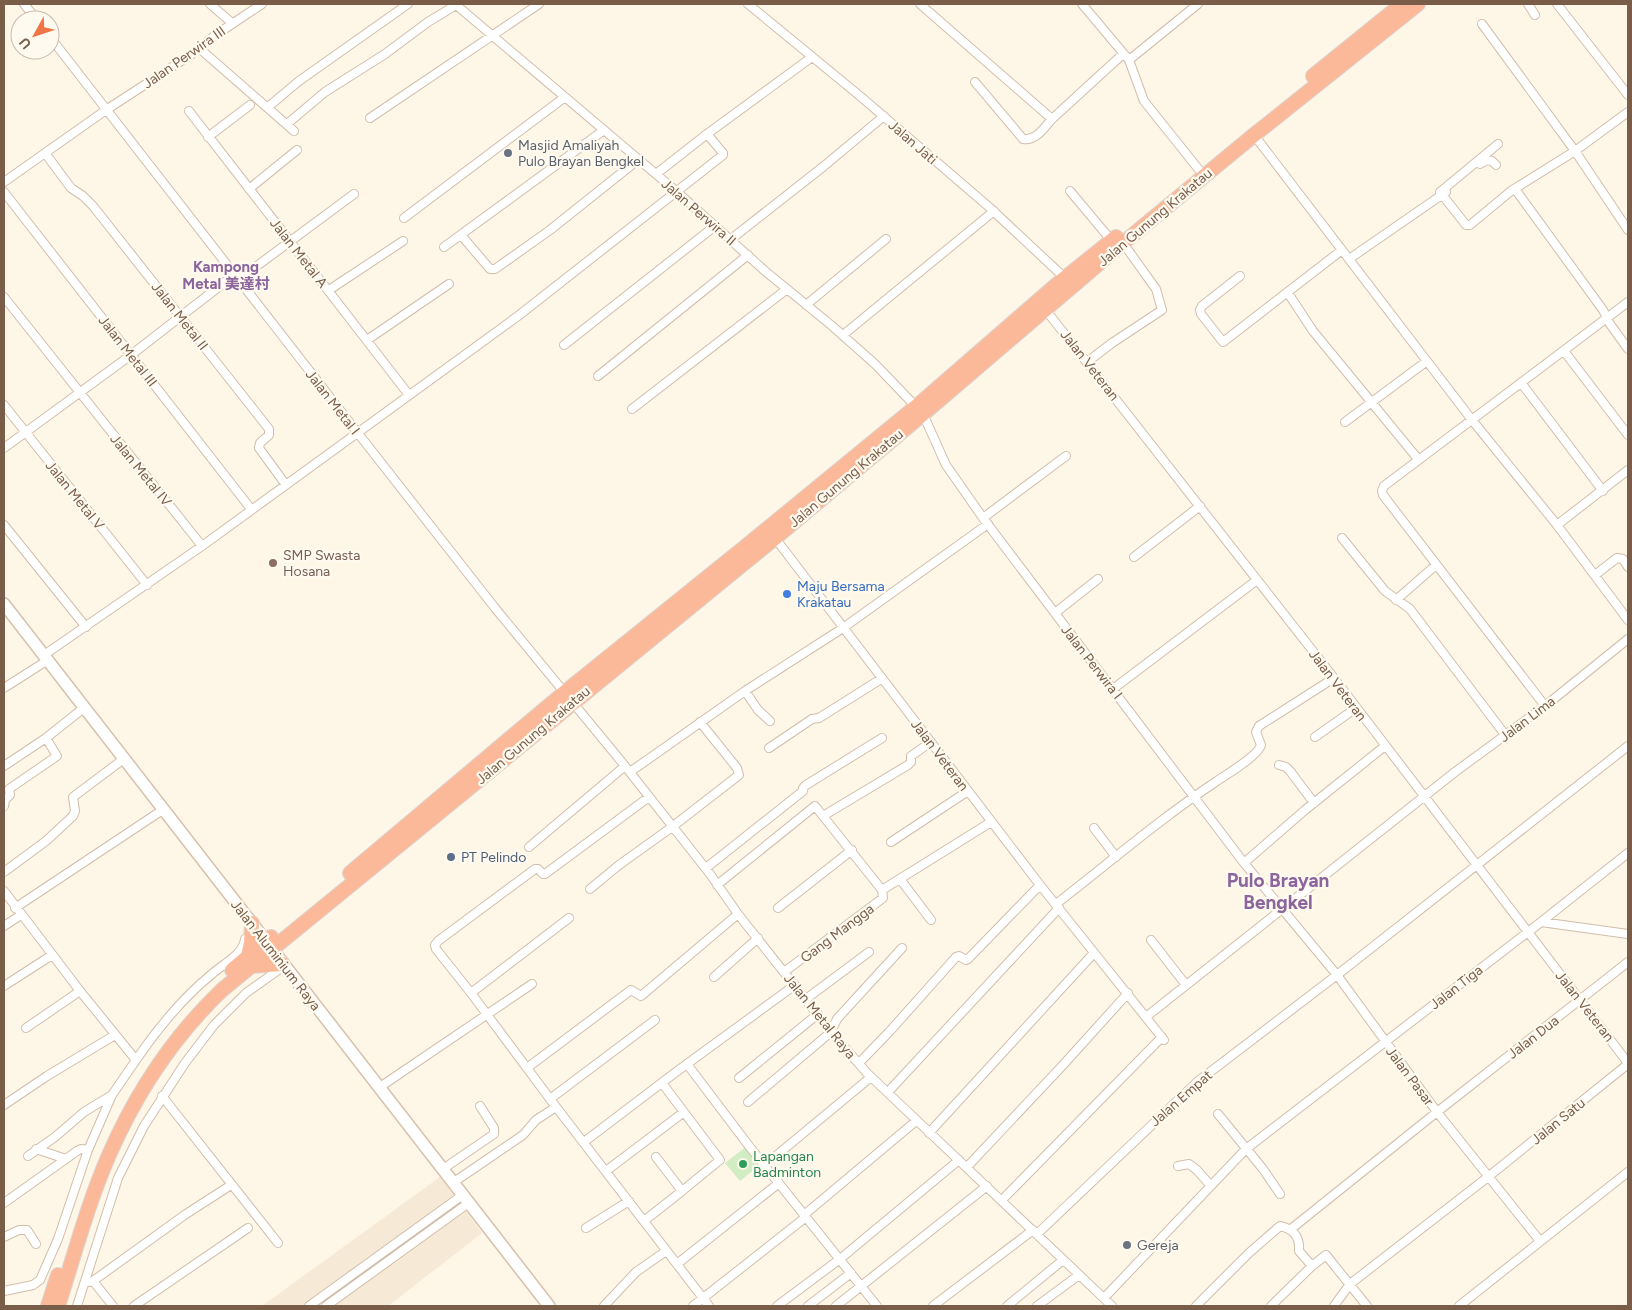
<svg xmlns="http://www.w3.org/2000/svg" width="1632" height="1310" viewBox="0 0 1632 1310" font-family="Figtree,'Noto Sans SC',sans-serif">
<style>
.residential{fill:#f6e9d5}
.green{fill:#d2edc4}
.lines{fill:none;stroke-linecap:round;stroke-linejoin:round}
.street-tunnel{stroke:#ddd0c0;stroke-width:8;stroke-dasharray:8 4;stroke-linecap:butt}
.street-casing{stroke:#d1beab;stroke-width:10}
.secondary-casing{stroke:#d7c1ab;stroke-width:14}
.highway-casing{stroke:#dcd5d0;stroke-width:16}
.street{stroke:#fff;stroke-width:8}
.secondary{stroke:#fff;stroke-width:11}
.highway{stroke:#fbb99a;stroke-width:14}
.worship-dot{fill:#6b7280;stroke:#fffaef;stroke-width:2}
.education-dot{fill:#8d6e63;stroke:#fffaef;stroke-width:2}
.shop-dot{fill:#3f7fe0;stroke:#fffaef;stroke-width:2}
.service-dot{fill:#5c6f8a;stroke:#fffaef;stroke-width:2}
.leisure-dot{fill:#2e9e5b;stroke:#fffaef;stroke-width:2}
.labels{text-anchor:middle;stroke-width:4.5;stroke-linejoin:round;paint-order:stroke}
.street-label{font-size:14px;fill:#7a5d49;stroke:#fffaef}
.worship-label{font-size:14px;fill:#5b616d;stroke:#fffaef;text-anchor:start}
.education-label{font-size:14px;fill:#785e54;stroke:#fffaef;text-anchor:start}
.shop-label{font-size:14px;fill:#366cbe;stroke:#fffaef;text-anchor:start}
.service-label{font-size:14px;fill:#4e5e75;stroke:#fffaef;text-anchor:start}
.leisure-label{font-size:14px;fill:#27864d;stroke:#fffaef;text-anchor:start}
.neighbourhood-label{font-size:15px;font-weight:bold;fill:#8d659d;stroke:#fffaef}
.district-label{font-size:19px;font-weight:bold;fill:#8d659d;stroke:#fffaef}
</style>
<rect width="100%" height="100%" fill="#fef6e7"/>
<path class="residential" d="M440 1177 482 1233 388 1306H262Z"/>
<path class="green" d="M747 1146 761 1164 740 1181 725 1163Z"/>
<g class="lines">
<path class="street-tunnel" d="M767 1162 777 1155"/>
<defs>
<path id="street" d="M24 4 37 20
M210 4 232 23
M455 4 676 191 765 271 831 325 875 364 923 414 946 465 983 518 1244 863 1337 975 1437 1112 1540 1241
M748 4 860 96 989 207 1066 279
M920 4 1052 119 1123 54
M1082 4 1129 60 1144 101 1204 176
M1528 4 1535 15
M1557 4 1628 95
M1482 24 1575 151 1628 230
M50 37 357 432 495 608 625 766 710 874 738 914 831 1032 867 1073 1112 1306
M199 48 294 131
M1129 60 1198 4
M975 82 1023 139C1036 141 1044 128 1052 119
M268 107 299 81 408 4
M189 111 409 395
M370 118 539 4
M287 124 325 92 385 54 428 22 456 5
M1254 135 1472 420 1557 525 1628 620
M208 137 250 105
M1498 144 1440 192 1466 225H1470L1511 191 1575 151 1628 112
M45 153 71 188 83 196 93 206 269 429V435L260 443 259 448 286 485
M1480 164 1487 160 1492 161 1496 165
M656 174 707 134 812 57
M4 182 106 110 192 54 214 36 262 4
M249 189 297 150
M1515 189 1603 310 1610 324 1628 349
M1070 191 1111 240
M4 192 251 509
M404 218 565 97
M461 235 490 269H495L550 230 639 159
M730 240 824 166 884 116
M444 247 604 130
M1349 259 1446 192
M1240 276 1202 306 1200 310 1201 314 1223 342 1342 250
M238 280 354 194
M329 290 403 241
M1288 293 1313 331 1418 459
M4 297 202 546
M806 305 886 239
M1045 309 1334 678 1628 1063
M843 335 994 211
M367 340 449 284
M564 345 715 226
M1564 351 1628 435
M1087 362 1112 343 1162 310 1156 289 1123 243
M598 376 748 255
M1522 384 1603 491
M4 405 147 585
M632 409 787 289
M1345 422 1427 361
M4 448 131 355 234 275
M983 518 1066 456
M4 525 86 627
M1557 525 1628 470
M775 538 1040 885 1164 1040
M1342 538 1385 591 1410 609 1506 736
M1134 557 1200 506
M1595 575 1617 558 1623 559 1628 567
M1396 600 1436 565
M1055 613 1098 579
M44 655 202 546 518 316 723 155V153L707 134
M4 688 48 660
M1113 689 1257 580
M745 691 758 710 770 721
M1545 706 1383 495 1382 491 1384 486 1628 302
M1315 737 1356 708
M769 748 812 719 819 718 881 679
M1279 765 1286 767 1290 771 1314 803
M4 766 46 738
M630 772 745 691 843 628 988 524
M649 797 545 874H543L538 869H535L438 941 435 945 436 949 471 993 550 1099 709 1306
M4 806 5 800 10 795 9 789 57 756 46 738 85 707
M823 816 908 765 911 762V756L931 742
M1094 828 1116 857
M891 842 968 791
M529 847 625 766
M1244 863 1305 810 1385 746
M706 868 803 791V788L806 785 882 738
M4 872 46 841 73 816 75 811 73 797 125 758
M900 879 931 920
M717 885 815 806 882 890
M590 889 619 865 672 827 739 775 737 768 700 722
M882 890 991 822
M4 891 80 991 136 1060 112 1095 88 1150 58 1239 40 1280 33 1285 4 1291
M1056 904C1109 863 1161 818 1217 781 1227 774 1258 756 1261 745L1256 732 1259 726 1334 678
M15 908 164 809
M778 908 852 850
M1541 922 1628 934
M4 926 21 915
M1151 940 1186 985
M784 972 883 898 882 890
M714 977 758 938
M4 986 52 955
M471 993 569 918
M806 999 869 952
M1146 1017 1455 772 1545 706 1628 639
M26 1028 80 991
M136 1060C158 1028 181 999 212 974 223 964 243 955 245 939
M859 1063 890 1031 956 957 959 956 966 960 968 959 1040 885
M687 1064 749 1146 877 1306
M527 1068 631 990 641 996 738 914
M739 1078 818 1014
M380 1087 532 984
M888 1092 1059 908
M162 1096 278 1243
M550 1099 655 1020
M748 1102 831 1032 837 1019 902 948
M4 1105 47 1076 115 1035
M1218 1114 1263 1169 1280 1194
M929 1133 1093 954
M584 1142 676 1072 795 985
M36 1149 66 1159
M777 1155 871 1077
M28 1156 55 1137 84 1112 112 1095
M656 1157 682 1191 720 1160 662 1083
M1178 1166 1189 1164 1197 1170 1211 1186
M967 1167 1063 1065 1128 993
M443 1169 494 1134V1128L480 1106
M606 1171 684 1112
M454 1182 523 1135 536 1120 556 1107
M1002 1200 1162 1037
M4 1203 77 1151 81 1149 88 1150
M804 1215 916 1121
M644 1221 682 1191
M586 1228 629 1201
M1291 1229 1437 1112 1628 962
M1037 1234 1197 1082 1337 975 1628 746
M4 1237 19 1230H27L36 1244
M677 1264 779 1183
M93 1281 186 1214 231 1185
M90 1282 93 1281 113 1306
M1104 1298 1246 1149 1541 922 1628 853
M77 1306 118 1178 144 1126 185 1063 214 1025 246 993 284 966
M134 1306 248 1228
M309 1306 464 1194
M326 1306 470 1202
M604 1306 636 1272 666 1251
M693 1306 806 1217
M777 1306 840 1259 959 1160
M808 1306 851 1273
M836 1306 987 1186
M933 1306 1033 1230
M1007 1306 1063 1260
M1037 1306 1079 1275
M1196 1306 1249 1253 1280 1226C1294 1229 1300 1237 1299 1251L1312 1266
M1271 1306 1312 1266 1326 1255 1367 1306
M1334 1306 1350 1284 1488 1177 1628 1064
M1459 1306 1628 1172"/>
<path id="secondary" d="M4 604 549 1306"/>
<path id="highway" d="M1313 76 1402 4
M350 873 565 692 745 547 917 406 1055 286 1116 237
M248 956 251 943 252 923
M251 966 283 964
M232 970 271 937
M48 1306 58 1275
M58 1306C74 1256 88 1203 109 1155 136 1093 174 1036 222 990L775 538 923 414 1123 243 1254 135 1418 4"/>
</defs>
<use href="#street" class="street-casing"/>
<use href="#secondary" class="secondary-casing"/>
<use href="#highway" class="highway-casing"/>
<use href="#street" class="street"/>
<use href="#secondary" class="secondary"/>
<use href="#highway" class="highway"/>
</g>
<g class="worship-dot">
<circle cx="508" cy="153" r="5"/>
<circle cx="1127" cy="1245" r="5"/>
</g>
<circle class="education-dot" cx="273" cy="563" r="5"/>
<circle class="shop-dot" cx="787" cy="594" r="5"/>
<circle class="service-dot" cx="451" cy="857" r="5"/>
<circle class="leisure-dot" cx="743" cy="1164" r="5"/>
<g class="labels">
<g class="street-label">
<text transform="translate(184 57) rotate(-35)" y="5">Jalan Perwira III</text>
<text transform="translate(913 142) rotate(41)" y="5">Jalan Jati</text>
<text transform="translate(699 212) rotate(41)" y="5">Jalan Perwira II</text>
<text transform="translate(1155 217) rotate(-40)" y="5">Jalan Gunung Krakatau</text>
<text transform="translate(299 253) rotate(52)" y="5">Jalan Metal A</text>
<text transform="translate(180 316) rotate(52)" y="5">Jalan Metal II</text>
<text transform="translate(128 351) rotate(52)" y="5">Jalan Metal III</text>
<text transform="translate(1090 365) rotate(52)" y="5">Jalan Veteran</text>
<text transform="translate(333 402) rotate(52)" y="5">Jalan Metal I</text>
<text transform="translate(141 470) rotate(51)" y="5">Jalan Metal IV</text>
<text transform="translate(846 478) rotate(-40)" y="5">Jalan Gunung Krakatau</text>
<text transform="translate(75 495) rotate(51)" y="5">Jalan Metal V</text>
<text transform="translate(1092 662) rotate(52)" y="5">Jalan Perwira I</text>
<text transform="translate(1338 685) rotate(53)" y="5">Jalan Veteran</text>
<text transform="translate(1527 719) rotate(-37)" y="5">Jalan Lima</text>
<text transform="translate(533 735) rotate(-40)" y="5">Jalan Gunung Krakatau</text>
<text transform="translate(940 755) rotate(53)" y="5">Jalan Veteran</text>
<text transform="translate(837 933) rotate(-37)" y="5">Gang Mangga</text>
<text transform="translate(276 955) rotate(52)" y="5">Jalan Aluminium Raya</text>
<text transform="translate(1456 987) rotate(-38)" y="5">Jalan Tiga</text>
<text transform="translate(1585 1006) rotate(52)" y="5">Jalan Veteran</text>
<text transform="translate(820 1016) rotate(51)" y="5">Jalan Metal Raya</text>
<text transform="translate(1533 1037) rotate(-38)" y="5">Jalan Dua</text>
<text transform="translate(1410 1076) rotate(53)" y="5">Jalan Pasar</text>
<text transform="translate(1181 1098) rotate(-41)" y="5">Jalan Empat</text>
<text transform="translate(1558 1121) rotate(-39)" y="5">Jalan Satu</text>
</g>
<g class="worship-label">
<text x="518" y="150">Masjid Amaliyah<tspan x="518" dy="16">Pulo Brayan Bengkel</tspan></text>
<text x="1137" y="1250">Gereja</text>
</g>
<g class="education-label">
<text x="283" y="560">SMP Swasta<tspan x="283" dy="16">Hosana</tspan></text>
</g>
<g class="shop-label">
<text x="797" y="591">Maju Bersama<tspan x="797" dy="16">Krakatau</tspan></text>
</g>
<g class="service-label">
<text x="461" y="862">PT Pelindo</text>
</g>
<g class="leisure-label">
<text x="753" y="1161">Lapangan<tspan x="753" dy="16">Badminton</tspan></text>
</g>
<g class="neighbourhood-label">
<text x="226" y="272">Kampong<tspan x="226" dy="17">Metal 美達村</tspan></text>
</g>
<g class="district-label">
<text x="1278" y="887">Pulo Brayan<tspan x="1278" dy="22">Bengkel</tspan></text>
</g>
</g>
<rect width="1632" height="1310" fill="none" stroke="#7a5d49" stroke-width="10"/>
<g transform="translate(35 35) rotate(230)"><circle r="24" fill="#fffaef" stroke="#cabbad"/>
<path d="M0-4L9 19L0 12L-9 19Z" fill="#ee7545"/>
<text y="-8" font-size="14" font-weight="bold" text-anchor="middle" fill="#7a5d49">U</text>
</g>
</svg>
